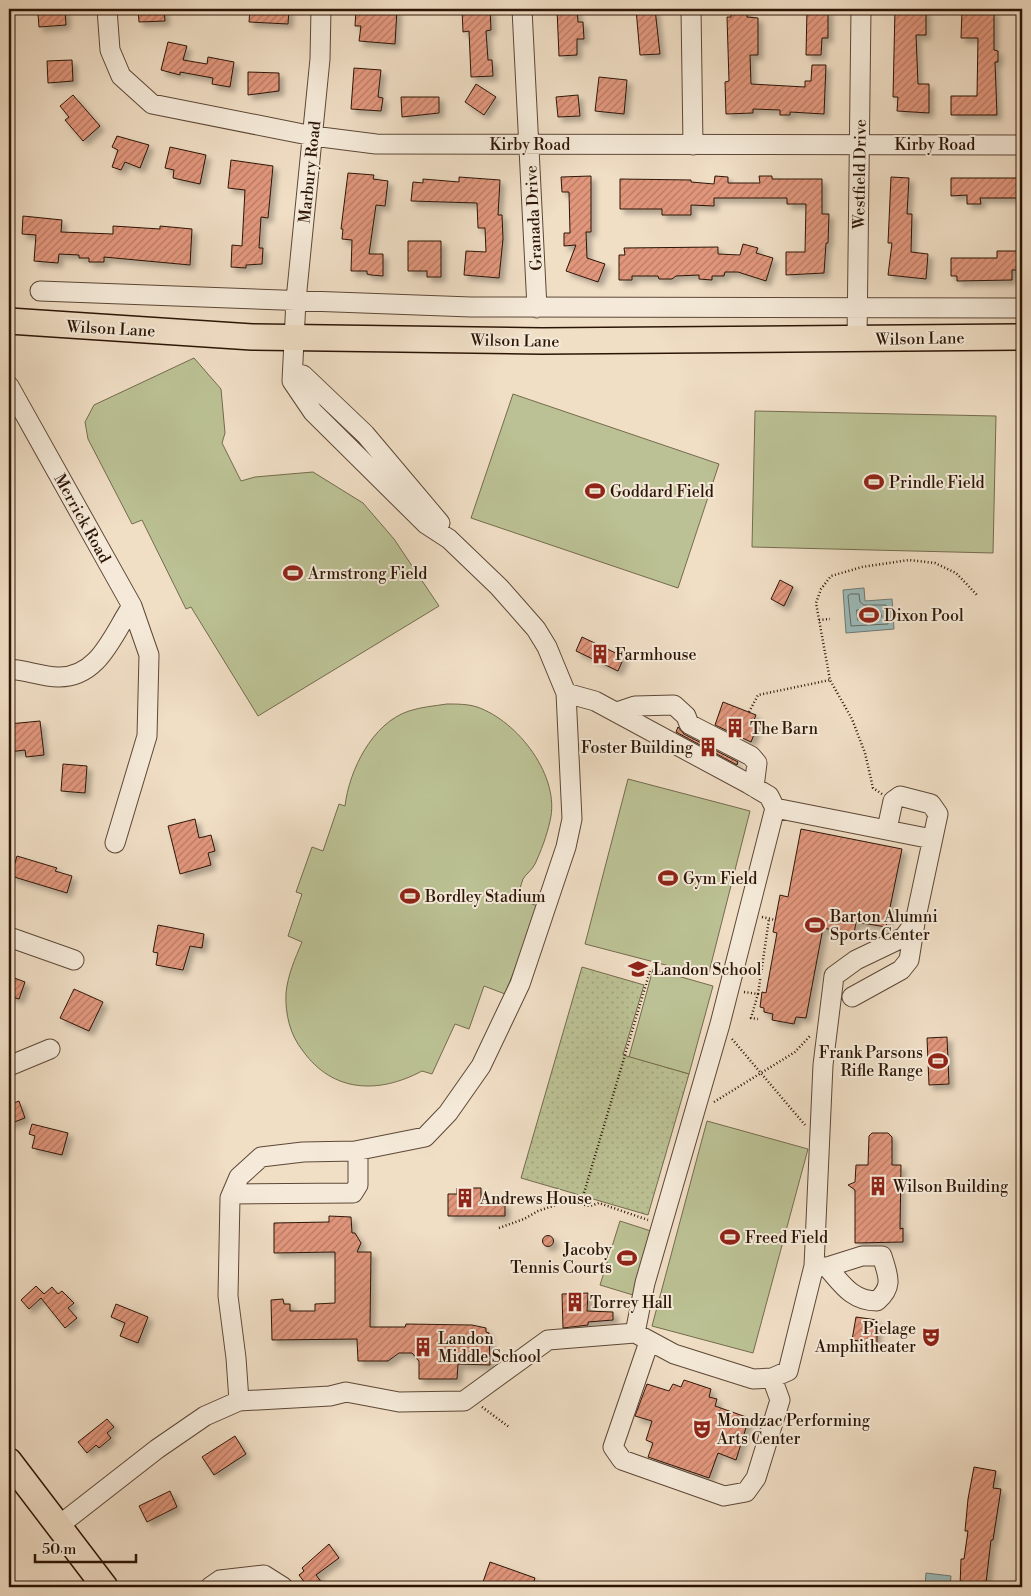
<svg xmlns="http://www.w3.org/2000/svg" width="1031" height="1596" viewBox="0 0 1031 1596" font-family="'Libre Bodoni',serif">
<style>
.grass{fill:#bbc194;stroke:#746b4d}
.park{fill:url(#park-dots);stroke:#746b4d}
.water{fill:#9bbbbb;stroke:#6f7973}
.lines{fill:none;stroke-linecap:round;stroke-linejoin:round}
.shore{stroke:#646860;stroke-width:1}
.building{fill:url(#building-hatch);stroke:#2c1506;filter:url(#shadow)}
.minor-casing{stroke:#5d4736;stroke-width:21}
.major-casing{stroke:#2c1506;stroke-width:28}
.path{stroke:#2c1506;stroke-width:2.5;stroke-dasharray:1 2.5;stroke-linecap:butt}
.minor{stroke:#f5ead9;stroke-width:19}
.major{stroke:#f0dec5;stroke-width:25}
.labels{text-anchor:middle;stroke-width:4;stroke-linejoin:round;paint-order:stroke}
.street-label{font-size:16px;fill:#2c1506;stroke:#f5ead9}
.poi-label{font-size:16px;fill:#2c1506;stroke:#f5ead9;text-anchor:start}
</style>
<defs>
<pattern id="park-dots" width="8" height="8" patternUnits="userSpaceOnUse" patternTransform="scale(1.25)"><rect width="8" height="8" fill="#bbc194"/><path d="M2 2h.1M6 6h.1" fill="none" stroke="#a1a57e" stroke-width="1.8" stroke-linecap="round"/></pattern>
<pattern id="building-hatch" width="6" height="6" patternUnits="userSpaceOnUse" patternTransform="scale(1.25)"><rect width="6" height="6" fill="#e2977d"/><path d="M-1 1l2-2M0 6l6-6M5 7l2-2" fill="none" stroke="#b77a64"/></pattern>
<filter id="shadow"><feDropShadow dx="4.5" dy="4.5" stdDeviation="2.5" flood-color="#0004"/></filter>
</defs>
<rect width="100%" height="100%" fill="#f0dec5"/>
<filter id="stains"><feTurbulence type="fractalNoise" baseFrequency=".004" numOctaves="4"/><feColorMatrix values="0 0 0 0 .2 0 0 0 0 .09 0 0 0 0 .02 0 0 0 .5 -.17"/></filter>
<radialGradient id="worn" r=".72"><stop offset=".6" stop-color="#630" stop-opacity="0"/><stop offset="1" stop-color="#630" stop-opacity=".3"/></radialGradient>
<path class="grass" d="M194 358 221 389 225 433 222 443 241 481 255 477 313 472 363 503 394 539 439 606 258 716 191 607 186 609 142 520 132 524 88 439 85 422 94 405Z
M513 394 719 464 678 588 471 518Z
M755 411 996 416 993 553 752 547Z
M447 704C457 704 468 704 477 707 518 721 561 777 550 821 547 835 541 851 535 864 532 870 526 874 523 879 521 885 519 892 517 897L539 907 505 994 484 986 469 1029 455 1024 432 1074 422 1071C379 1094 333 1093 303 1051 290 1035 285 1014 286 993 288 974 295 959 302 942L288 936 302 894 296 892 312 847 323 851 339 804 345 806C349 771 372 723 409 711 421 707 434 706 447 704Z
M628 779 750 811 708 976 585 944Z
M653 969 713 986 689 1074 629 1057Z
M707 1121 808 1149 753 1353 652 1326Z
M620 1221 654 1232 633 1295 600 1285Z"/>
<path class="park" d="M582 967 644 985 623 1055 689 1074 648 1215 521 1178Z"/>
<path class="water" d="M864 588 865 601 892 599 894 629 846 633 843 590Z
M926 1573 951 1576 950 1587H925Z"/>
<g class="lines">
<path class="shore" d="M851 594H859L860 602 864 605H886L888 624 851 626 848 596Z
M857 610 880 611 882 617 858 620Z"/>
</g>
<path class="building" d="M46 9H65L66 25 39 27 38 14 46 13Z
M138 9H164L165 21 139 22Z
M250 9H289L288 24 249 22Z
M356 9H397L395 44 359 41 361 26H355Z
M462 9H490L491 30 486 31 488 60H492L493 76 471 77 469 31 463 32Z
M557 9H577L578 22H583L584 39H577V55L559 56Z
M636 9H655L660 54 640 55Z
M731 9H747V17L758 18V55H750L751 84 805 87V81H811L812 65H826L824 114 790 112V115H780V110L753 109V113L726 114 725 82 729 81 727 17H731Z
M807 9H828V38H822L821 55H806Z
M895 9H926V35H916L918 84H929V113L897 111 898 97H893Z
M962 10 994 11V50L998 51V62H995L997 115H951V96H977L978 38H961Z
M168 42 187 46 183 60 207 64 208 57 234 62 230 87 212 84 213 78 180 72V75L161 70Z
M72 60 73 81 48 83 47 61Z
M354 68 381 70 378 97 383 98 381 111 351 109Z
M248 72 279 73V91L248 95Z
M599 77 627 80 624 114 595 111Z
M476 84 496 97 484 115 465 102Z
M73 95 100 126 83 141 65 120 69 117 60 106Z
M578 95 580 116 558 117 556 97Z
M401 97H439V113L402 117Z
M117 136 149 145 140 168 125 162 121 170 112 167 118 150 112 147Z
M170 147 206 155 200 184 173 178 174 170 165 168Z
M231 160 273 166 268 218 261 217 259 248H263L262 264 246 265V268L231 267 232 245 242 246 245 190 228 188Z
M348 173 374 175 373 179 388 181 385 206 376 205 369 254H383V276L371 275 367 274V271H351L352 240 342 239 343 229H341Z
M591 176V232H586L587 258 605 264 598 282 566 271 576 245 564 246V233H570L569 192H562L561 177Z
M715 176 728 177V183H760L759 176H772V179H822V214H829L828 243H826L824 273 786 275V252H805L806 204H787V198H714V206L691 205V215H662V209H620V179L691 180V182L714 184Z
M459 177 500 180 498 215H502L503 239 499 278 464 275 466 251 486 252 485 228H478L477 203 411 201 413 182 423 183V179L459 182Z
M891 177 909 178 907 214H912L911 252 928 254 926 279 888 275 892 243H888Z
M951 178H1021L1022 198H980L981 204H967V195L951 196Z
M23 216 62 220 61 232 113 234V226L160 229V226L192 229 190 265 104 257V262H89V258H79V255L59 254 58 263 34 261 36 235 22 234Z
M408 241H441V277H427V271H408Z
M743 244 758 248 756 253 773 258 766 281 738 272H725L724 276H712V280L699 279V275L676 276 672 279H659L658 276H632V280H619V255H625L624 248 718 247V254L740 255Z
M997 251H1022V270H1012V280L957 281V276H951V258H997Z
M780 580 793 587 784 606 771 599Z
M582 637 624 657 618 671 576 651Z
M723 702 756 715 754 720 759 722 751 742 715 725Z
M40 721 44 755 26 757 25 750 9 752V724Z
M678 727 684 734 738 762 737 765 676 732Z
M63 764 87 766 85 793 61 791Z
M195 819 199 838 211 835 215 851 208 853 211 865 180 874 168 826Z
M801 829 902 849 886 927 856 922 854 934 823 928 806 1018 796 1017 794 1024 772 1020 773 1014 764 1012V1008L760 1007 762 992 766 993 777 933 773 932 780 895 788 897Z
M17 856 57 868 55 871 72 876 67 893 11 876Z
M158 925 204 934 202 948 190 946 183 970 156 965 158 953 153 952Z
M9 976 25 982 19 999 9 996Z
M74 989 103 1002 89 1031 60 1018Z
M947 1037 949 1084 929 1085 927 1038Z
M19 1101 25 1118 9 1124V1105Z
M32 1124 68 1133 62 1155 32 1148 35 1136 29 1134Z
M872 1133H888L892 1137V1165H901L900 1229 903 1228V1242L855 1243V1190L848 1185 855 1182 856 1165H868L869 1136Z
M457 1188H481V1203H505V1216H448V1194H457Z
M329 1216 351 1217 352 1233H355L361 1243 357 1252H371L370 1327H405L406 1324 472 1325 486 1328V1332L489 1333 490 1365 458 1364 457 1379H419V1361L412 1353H399L388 1361H358L357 1339 272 1340 271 1300 283 1299 284 1304H290V1311H315V1304L335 1303V1252L274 1253V1223L329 1222Z
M542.5 1241a5.5 5.5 0 1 1 11 0a5.5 5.5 0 1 1-11 0Z
M36 1286 44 1294 52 1287 58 1294 62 1291 74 1303 68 1308 77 1318 65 1328 41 1298 29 1309 21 1300Z
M588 1293 587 1311 613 1312V1320L588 1322V1325L563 1328 562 1294Z
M116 1304 148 1317 138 1343 120 1336 125 1323 111 1317Z
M856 1317 877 1320V1343L852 1340Z
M684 1380 711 1389 709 1397 717 1399 715 1406 749 1418 736 1460 718 1453 709 1478 648 1457 653 1443 646 1440 652 1421 635 1416 647 1384 669 1391 673 1384 681 1387Z
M107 1419 114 1427 107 1433 111 1438 99 1448 96 1445 87 1453 78 1442Z
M235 1436 246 1454 214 1475 202 1457Z
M974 1467 996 1471 993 1488 1001 1489 993 1540H991L986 1583H984L983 1587H960L961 1559H964L968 1531H965L968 1499Z
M170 1491 177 1507 147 1522 139 1506Z
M329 1544 339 1558 316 1575 325 1587H308L299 1575 304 1571 302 1568Z
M490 1562 535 1578 532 1587H498L483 1582Z"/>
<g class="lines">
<defs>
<path id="minor" d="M107 9 110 50 121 76 152 104 313 136 376 144 1022 145
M522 9 537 308
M691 9 693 145
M40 291 471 307 1022 308
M857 339 861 9
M294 373 303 375 365 434 440 523
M9 386 132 606 149 655 147 736 115 843
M9 669C26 670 42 677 58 677 99 678 113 634 132 606
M566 693 595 701 749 784 769 796 775 808 720 1024 645 1283 635 1333
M617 712 635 706 674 705 686 716 689 724 751 756 757 763 754 787
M775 808 932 839
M9 937 74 960
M852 997 901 970 909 960 915 923
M9 1066 50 1049
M232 1194 353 1193 358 1185V1151
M814 1266 827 1267 862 1256H882C888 1276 894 1286 877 1301 852 1301 842 1284 827 1267
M649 1342 613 1447 622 1460 724 1496 746 1492 756 1478 780 1400 772 1378
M239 1401 236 1358 228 1296 230 1198 239 1177 261 1157 303 1152 355 1151 425 1137 448 1113 481 1066 520 984 566 847 572 819 566 693 547 647 536 629 499 587 449 539 426 524 313 412 292 381 296 300 320 59 321 9
M57 1527 157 1449 205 1416 239 1401 330 1396 346 1392 399 1402 464 1401 548 1340 635 1333 674 1354 753 1379 772 1378 788 1371 814 1266 823 1065 834 976 856 960 904 937 915 922 938 814 931 804 900 796 893 801 887 829
M210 1587 220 1580 264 1575 283 1587"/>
<path id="major" d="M9 321 252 337 542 341 1022 337
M9 1461 105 1587"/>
</defs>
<use href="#minor" class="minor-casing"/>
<use href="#major" class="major-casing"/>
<path class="path" d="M819 620 830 619
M749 712 758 695 830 680
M882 794 873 788 865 753 852 719 830 680 816 603 821 589 831 576 862 567 909 560 935 563 956 573 977 595
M762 917 775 920
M744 992 758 994 751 1018 758 1019
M758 994 769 919
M732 1039 805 1125
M714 1102 795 1052 810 1036
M581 1203 650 971
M499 1228 524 1219 538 1211 568 1201 590 1206 599 1203 648 1220
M482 1407 509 1427"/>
<use href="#minor" class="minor"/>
<use href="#major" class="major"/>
</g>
<defs>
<symbol id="stadium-bare" viewBox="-9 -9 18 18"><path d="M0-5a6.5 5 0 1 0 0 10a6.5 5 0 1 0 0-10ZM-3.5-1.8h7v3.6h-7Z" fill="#8f2418" stroke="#f5ead9" stroke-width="2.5" paint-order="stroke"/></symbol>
<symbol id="building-bare" viewBox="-9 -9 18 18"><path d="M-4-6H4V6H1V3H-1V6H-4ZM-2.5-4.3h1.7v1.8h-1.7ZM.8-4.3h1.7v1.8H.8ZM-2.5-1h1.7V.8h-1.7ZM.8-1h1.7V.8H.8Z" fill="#8f2418" stroke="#f5ead9" stroke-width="2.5" paint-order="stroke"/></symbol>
<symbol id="school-bare" viewBox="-9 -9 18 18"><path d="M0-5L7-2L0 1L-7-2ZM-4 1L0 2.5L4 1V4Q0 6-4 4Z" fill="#8f2418" stroke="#f5ead9" stroke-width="2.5" paint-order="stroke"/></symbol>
<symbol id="theatre-bare" viewBox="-9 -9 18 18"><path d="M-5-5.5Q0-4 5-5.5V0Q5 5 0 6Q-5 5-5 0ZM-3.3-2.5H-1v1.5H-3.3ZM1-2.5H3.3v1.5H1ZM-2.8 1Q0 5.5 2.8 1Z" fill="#8f2418" stroke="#f5ead9" stroke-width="2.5" paint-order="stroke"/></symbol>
</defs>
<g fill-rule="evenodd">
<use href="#stadium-bare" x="860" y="468" width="28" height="28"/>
<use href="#stadium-bare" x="581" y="477" width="28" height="28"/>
<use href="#stadium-bare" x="279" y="559" width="28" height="28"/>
<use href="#stadium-bare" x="855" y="601" width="28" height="28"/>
<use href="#building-bare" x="586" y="640" width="28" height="28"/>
<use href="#building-bare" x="721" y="714" width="28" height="28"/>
<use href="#building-bare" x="694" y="733" width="28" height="28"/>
<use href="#stadium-bare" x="654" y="864" width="28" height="28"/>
<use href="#stadium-bare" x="396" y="882" width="28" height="28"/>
<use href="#stadium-bare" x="801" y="911" width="28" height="28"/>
<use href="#school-bare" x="624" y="955" width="28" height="28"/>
<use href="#stadium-bare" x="924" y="1047" width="28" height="28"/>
<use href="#building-bare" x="864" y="1172" width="28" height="28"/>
<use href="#building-bare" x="451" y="1184" width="28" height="28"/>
<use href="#stadium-bare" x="716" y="1223" width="28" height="28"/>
<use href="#stadium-bare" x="613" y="1244" width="28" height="28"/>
<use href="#building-bare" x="561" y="1288" width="28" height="28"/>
<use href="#theatre-bare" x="917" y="1323" width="28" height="28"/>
<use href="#building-bare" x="409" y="1333" width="28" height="28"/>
<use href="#theatre-bare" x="688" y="1415" width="28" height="28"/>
</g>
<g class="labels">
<g class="street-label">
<text x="530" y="150">Kirby Road</text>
<text x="935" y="150">Kirby Road</text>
<text transform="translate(309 172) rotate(-84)" y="6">Marbury Road</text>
<text transform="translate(859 174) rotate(-89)" y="6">Westfield Drive</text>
<text transform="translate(533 218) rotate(-93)" y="6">Granada Drive</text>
<text transform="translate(111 328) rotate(3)" y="6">Wilson Lane</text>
<text transform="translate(920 338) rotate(-1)" y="6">Wilson Lane</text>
<text transform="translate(515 340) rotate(1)" y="6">Wilson Lane</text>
<text transform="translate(83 518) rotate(61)" y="6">Merrick Road</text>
</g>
<g class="poi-label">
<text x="889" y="488">Prindle Field</text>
<text x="610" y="497">Goddard Field</text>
<text x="308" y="579">Armstrong Field</text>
<text x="884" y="621">Dixon Pool</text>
<text x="615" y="660">Farmhouse</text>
<text x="750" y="734">The Barn</text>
<text x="693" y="753" text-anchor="end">Foster Building</text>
<text x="683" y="884">Gym Field</text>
<text x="425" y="902">Bordley Stadium</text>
<text x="830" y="922">Barton Alumni<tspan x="830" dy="18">Sports Center</tspan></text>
<text x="653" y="975">Landon School</text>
<text x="923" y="1058" text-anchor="end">Frank Parsons<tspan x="923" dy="18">Rifle Range</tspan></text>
<text x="893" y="1192">Wilson Building</text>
<text x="480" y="1204">Andrews House</text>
<text x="745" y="1243">Freed Field</text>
<text x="612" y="1255" text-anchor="end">Jacoby<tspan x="612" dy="18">Tennis Courts</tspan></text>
<text x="590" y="1308">Torrey Hall</text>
<text x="916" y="1334" text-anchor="end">Pielage<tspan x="916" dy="18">Amphitheater</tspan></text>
<text x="438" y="1344">Landon<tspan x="438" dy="18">Middle School</tspan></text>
<text x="717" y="1426">Mondzac Performing<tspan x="717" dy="18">Arts Center</tspan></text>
</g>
</g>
<rect width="1031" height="1596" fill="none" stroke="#f0dec5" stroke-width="30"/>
<rect x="10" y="10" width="1011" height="1576" fill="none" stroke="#2c1506" stroke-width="2.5"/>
<rect x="15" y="15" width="1001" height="1566" fill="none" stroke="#2c1506"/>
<path d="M35 1554v8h101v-8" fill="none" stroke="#2c1506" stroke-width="2.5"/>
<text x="42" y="1554" font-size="15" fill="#2c1506" stroke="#f5ead9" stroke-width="4" paint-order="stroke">50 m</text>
<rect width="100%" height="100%" filter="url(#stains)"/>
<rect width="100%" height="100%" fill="url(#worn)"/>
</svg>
